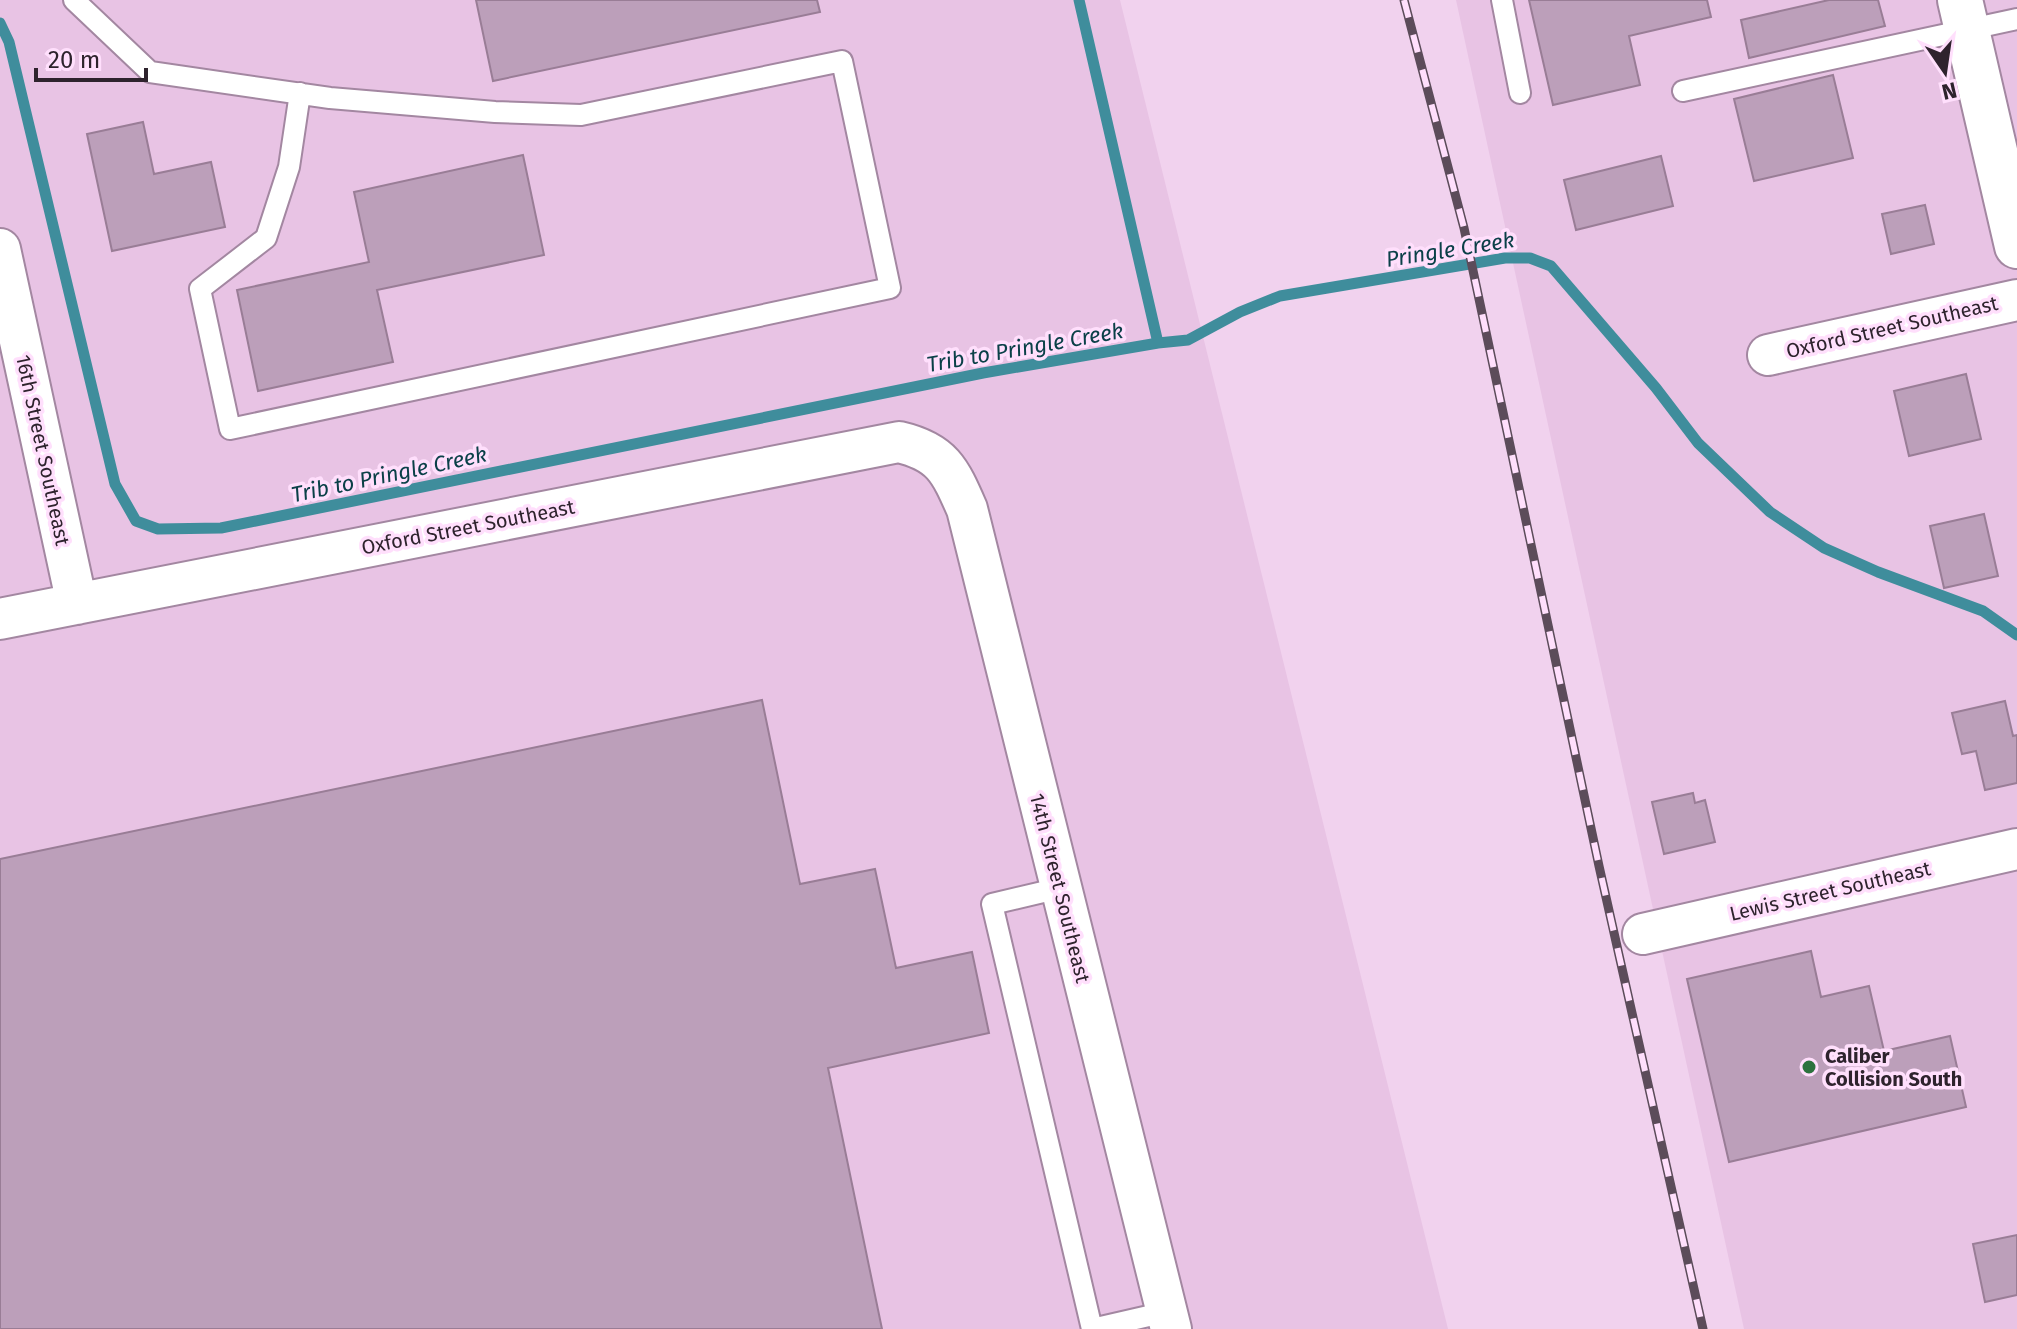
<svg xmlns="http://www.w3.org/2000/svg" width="2017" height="1329" viewBox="0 0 2017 1329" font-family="'Fira Sans',sans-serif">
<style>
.built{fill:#e8c3e4}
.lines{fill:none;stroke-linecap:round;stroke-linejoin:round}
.stream{stroke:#3f8d9c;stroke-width:11}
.building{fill:#bc9fba;stroke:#997d96;stroke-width:2}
.lane-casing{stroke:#a387a1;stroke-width:24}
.street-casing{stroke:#a387a1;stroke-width:44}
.secondary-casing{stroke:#a387a1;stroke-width:48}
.lane{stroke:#fff;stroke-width:20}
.street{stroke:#fff;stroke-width:40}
.secondary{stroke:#fff;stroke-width:44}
.rail-casing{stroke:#5c4c5a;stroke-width:9}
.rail{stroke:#ffdffc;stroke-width:6;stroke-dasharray:18;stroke-linecap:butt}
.poi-dot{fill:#2c723e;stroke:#ffdffc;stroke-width:3}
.labels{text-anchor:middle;stroke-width:7;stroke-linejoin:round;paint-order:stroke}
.street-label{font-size:20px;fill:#2e232d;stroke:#ffdffc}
.poi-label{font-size:20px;font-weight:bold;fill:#2e232d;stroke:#ffdffc;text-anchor:start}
.water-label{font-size:22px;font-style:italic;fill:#0b4048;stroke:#ffdffc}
</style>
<rect width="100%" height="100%" fill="#f1d2ee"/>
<path class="built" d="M0 0H1120L1448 1329H0Z
M1456 0H2017V1329H1744Z"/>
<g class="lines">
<path class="stream" d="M1079 0 1158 343 1188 340 1240 312 1280 296 1505 258H1530L1551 266 1656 388 1698 443 1770 512 1824 548 1878 572 1983 611 2017 635
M0 23 9 42 115 484 136 521 158 529 221 528 983 373 1158 343"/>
</g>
<path class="building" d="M476 0H817L820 12 493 81Z
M1529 0H1707L1711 17 1629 36 1640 85 1553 105Z
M1829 0H1878L1885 26 1749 58 1741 20Z
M1833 75 1853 158 1754 181 1734 99Z
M143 122 154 174 211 162 225 227 112 251 87 134Z
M523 155 544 255 377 290 393 362 258 391 237 290 369 262 354 192Z
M1661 156 1673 206 1576 230 1564 180Z
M1925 205 1934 244 1891 254 1882 214Z
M1966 374 1981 439 1909 456 1894 391Z
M1984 514 1998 576 1944 588 1930 526Z
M762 700 800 884 875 869 896 968 972 952 989 1033 828 1068 882 1329H0V859Z
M2005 701 2013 736 2017 735V783L1985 790 1976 751 1962 754 1952 713Z
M1693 793 1695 803 1705 800 1715 842 1664 854 1652 802Z
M1811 951 1821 997 1869 986 1884 1051 1950 1036 1966 1107 1729 1162 1687 979Z
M2017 1235V1295L1985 1302 1973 1244Z"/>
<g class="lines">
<defs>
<path id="lane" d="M74 0 150 72 330 98 495 112 581 115 842 61 890 288 230 429 200 289 266 238 289 167 300 93
M1502 0 1520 93
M1683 91 2017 19
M1060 888 992 904 1092 1329 1166 1312"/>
<path id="street" d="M0 249 77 604
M1768 355 2017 300
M0 619 899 442C942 452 950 470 967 509L1171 1329
M1643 934 2017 849"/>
<path id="secondary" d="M1960 0 2017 246"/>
</defs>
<use href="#lane" class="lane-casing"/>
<use href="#street" class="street-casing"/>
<use href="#secondary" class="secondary-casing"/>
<use href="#lane" class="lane"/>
<use href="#street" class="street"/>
<use href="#secondary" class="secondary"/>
<defs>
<path id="rail" d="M1404 0 1464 228 1599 866 1703 1329"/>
</defs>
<use href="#rail" class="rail-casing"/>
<use href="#rail" class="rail"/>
</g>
<circle class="poi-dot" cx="1809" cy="1067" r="8"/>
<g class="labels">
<g class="street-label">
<text transform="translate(1892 327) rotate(-13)" y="7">Oxford Street Southeast</text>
<text transform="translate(43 450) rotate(78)" y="7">16th Street Southeast</text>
<text transform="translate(468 527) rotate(-11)" y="7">Oxford Street Southeast</text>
<text transform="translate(1060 888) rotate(76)" y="7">14th Street Southeast</text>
<text transform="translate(1830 891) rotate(-13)" y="7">Lewis Street Southeast</text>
</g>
<g class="poi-label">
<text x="1825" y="1063">Caliber<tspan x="1825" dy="23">Collision South</tspan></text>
</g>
<g class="water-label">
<text transform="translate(1450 249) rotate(-9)" y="8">Pringle Creek</text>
<text transform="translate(1025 347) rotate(-10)" y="8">Trib to Pringle Creek</text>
<text transform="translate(389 474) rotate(-12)" y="8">Trib to Pringle Creek</text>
</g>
</g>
<g transform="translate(1945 72) rotate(167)" stroke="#ffdffc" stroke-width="6" paint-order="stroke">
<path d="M0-6L14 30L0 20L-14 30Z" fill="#2e232d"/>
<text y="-12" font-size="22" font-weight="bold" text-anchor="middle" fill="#2e232d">N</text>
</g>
<path d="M36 68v12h110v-12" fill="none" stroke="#2e232d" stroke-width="4"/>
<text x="48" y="68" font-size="24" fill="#2e232d" stroke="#ffdffc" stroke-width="6" paint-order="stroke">20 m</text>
</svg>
